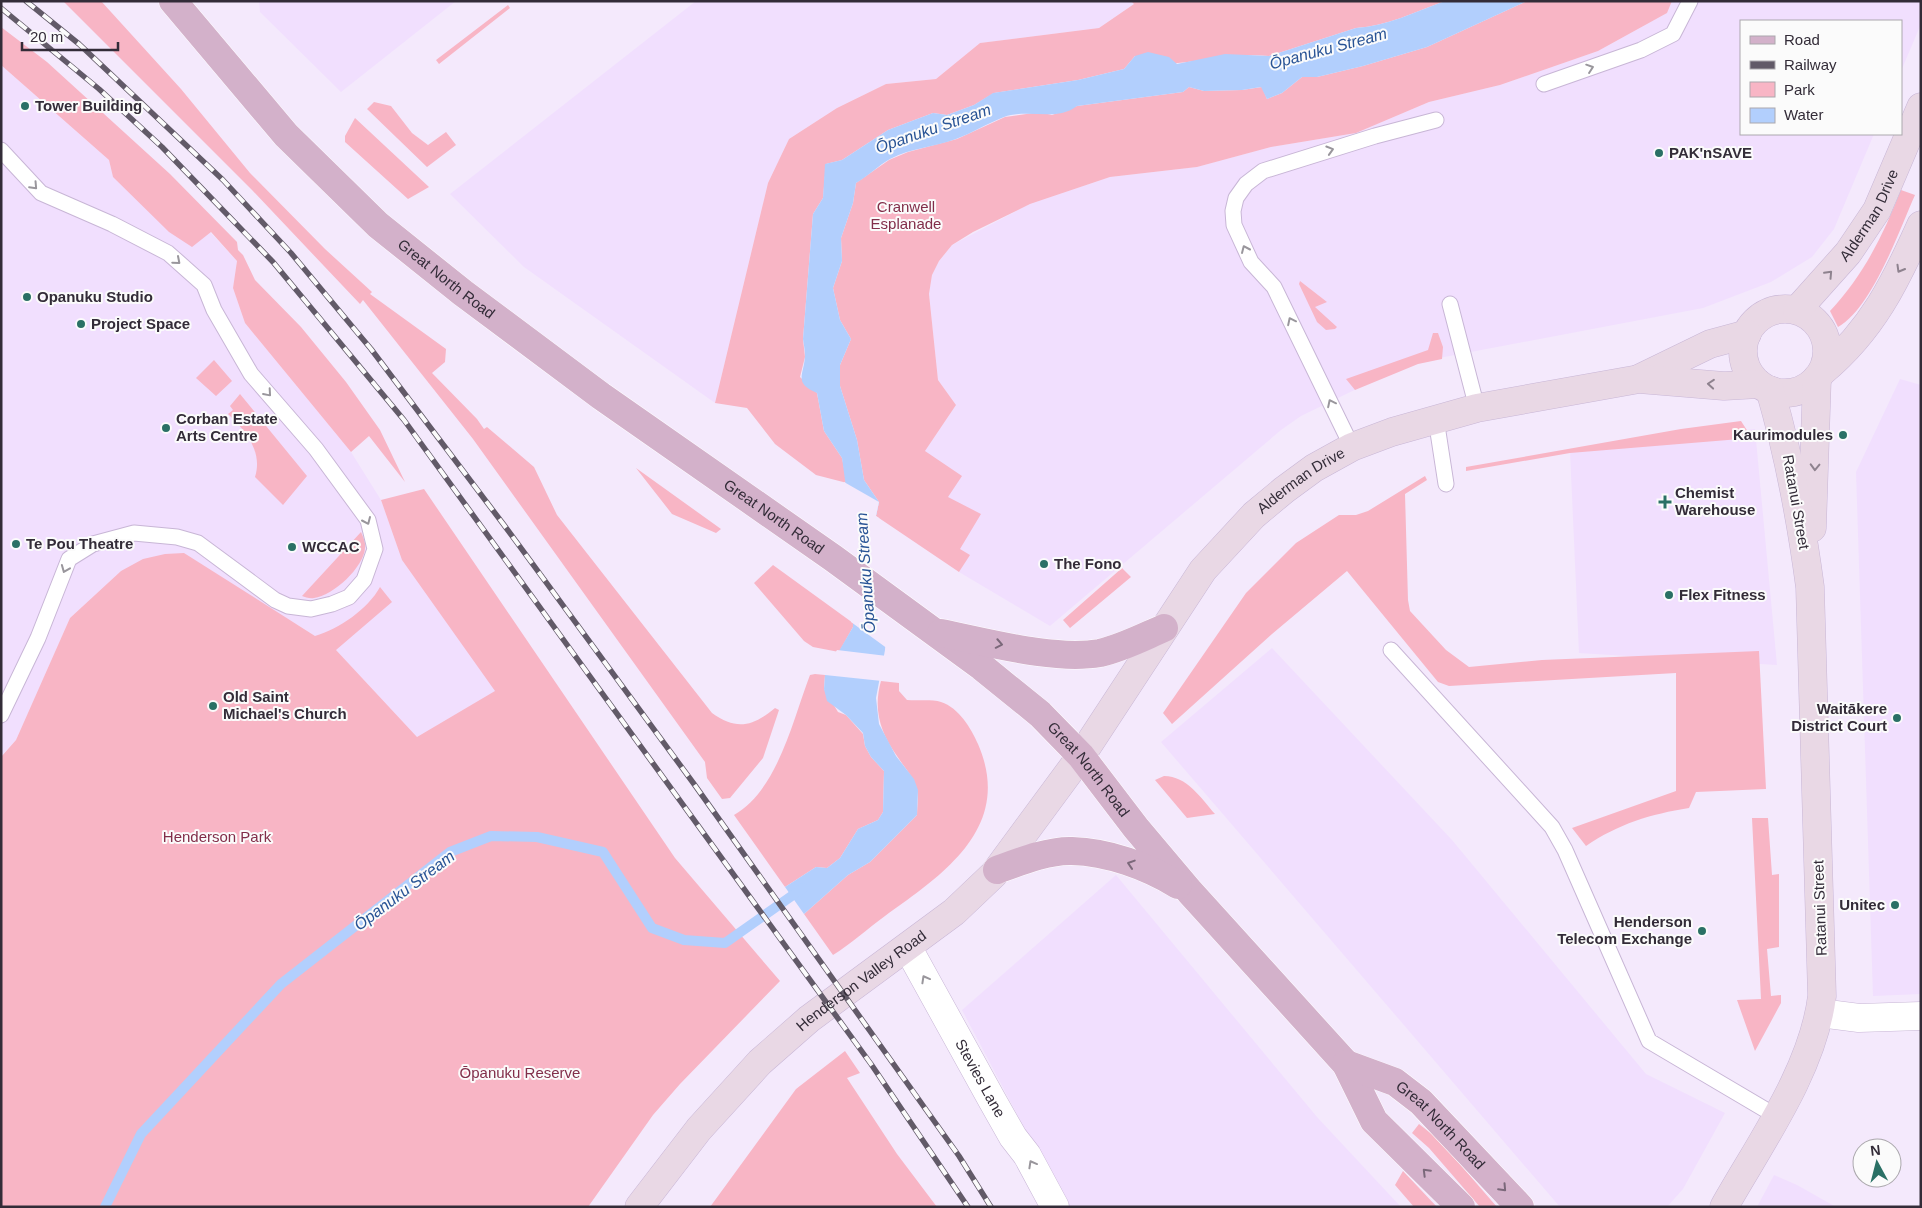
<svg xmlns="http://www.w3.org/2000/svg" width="1922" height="1208" viewBox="0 0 1922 1208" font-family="Helvetica,sans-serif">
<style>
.built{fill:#f1dffe}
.green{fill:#f8b5c5}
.water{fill:#b2cffd}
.pier{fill:#f4e9fc}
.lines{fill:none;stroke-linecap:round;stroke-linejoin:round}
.stream{stroke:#b2cffd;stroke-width:10}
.lane-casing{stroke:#c8b6d6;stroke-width:17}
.street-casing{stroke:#c8b6d6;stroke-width:29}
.secondary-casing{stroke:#c8b6d6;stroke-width:29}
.primary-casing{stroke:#fff;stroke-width:29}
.lane{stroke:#fff;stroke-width:15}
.street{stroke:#fff;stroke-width:28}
.secondary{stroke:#e9d8e5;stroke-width:28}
.primary{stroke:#d3b1ca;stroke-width:28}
.rail-casing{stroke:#625a68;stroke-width:5.5}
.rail{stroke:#fbfbfb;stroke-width:4;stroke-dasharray:11;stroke-linecap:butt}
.oneway{stroke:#99969c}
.oneway2{stroke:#8e828e}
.oneway3{stroke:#7b687a}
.poi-dot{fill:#2a7065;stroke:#fbfbfb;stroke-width:2}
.labels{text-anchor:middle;stroke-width:4;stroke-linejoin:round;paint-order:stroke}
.poi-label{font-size:15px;font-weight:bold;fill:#332c38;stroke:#fbfbfb;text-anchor:start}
.park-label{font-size:15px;fill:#822e4a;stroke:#fbfbfb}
.street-label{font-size:15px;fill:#332c38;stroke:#fbfbfb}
.water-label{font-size:16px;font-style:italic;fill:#285395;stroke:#fbfbfb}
</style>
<rect width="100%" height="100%" fill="#f4e9fc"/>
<path class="built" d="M259 1H456L341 92 260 12Z
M696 1H1131L1134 4 1099 28 980 43 936 79 886 84 837 108 789 139 768 183 715 403 524 267 450 194Z
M1672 1H1921V24L1901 71V21H1741V134H1874L1834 229 1812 257 1771 282 1703 308 1418 362 1375 380 1301 416 1281 430 1050 626 959 572 969 555 960 550 948 497 925 451 956 405 938 380 929 294 932 275 939 261 952 245 1030 204 1110 177 1197 167 1271 147 1356 133 1429 102 1500 85 1598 51 1667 13Z
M1 65 109 160 113 177 210 232 237 261 233 288 245 323 351 452 381 500 402 560 496 691 417 737 335 649 298 625 287 619 121 571 70 618 16 740 1 756Z
M1900 379 1921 385V994L1873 996 1856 472Z
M1755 429 1777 665 1579 653 1570 451Z
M1272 648 1452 840 1646 1074 1725 1113 1683 1189 1667 1207H1560L1161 742Z
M1116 875 1317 1117 1401 1207H1066L962 1010Z
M1774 1175 1797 1185 1836 1207H1757Z"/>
<path class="green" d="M63 1H101L181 89 250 173 325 249 372 292 370 294 446 349 445 362 432 373 477 419 484 429 487 427 534 467 557 515 712 713C737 731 753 726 775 708L779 710 763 758 730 798 722 799 707 778 705 762 473 439 363 300 360 304 252 190Z
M1131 1H1445C1415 12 1387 26 1356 28L1269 56C1239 53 1208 60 1178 63 1166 65 1148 58 1135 56L1124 69 1078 80 994 93 974 105 947 115 933 113 888 130 842 160 826 164 823 198 813 214 803 339 805 357 800 377 817 393 824 431 842 458 847 483 816 475 775 444 747 408 715 403 768 183 789 139 837 108 886 84 936 79 980 43 1099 28 1134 4Z
M1527 1H1672L1667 13 1598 51 1500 85 1429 102 1356 133 1271 147 1197 167 1110 177 1030 204 973 232 952 245 939 261 932 275 929 294 938 380 956 405 925 451 962 476 948 497 981 514 960 549 970 555 959 572 876 516 879 502 864 480 857 440 840 386V365L851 339 840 320 833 288 842 261 841 238 853 203 856 183 889 160 908 152 957 139 1005 117 1040 112 1052 115 1077 106 1183 92 1189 87 1204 91 1242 90 1262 87 1267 99 1282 93 1302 77H1317L1363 66 1427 47Z
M508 5 510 8 439 64 436 60Z
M1 27 47 62 170 174 237 242 238 250 243 255 255 280 301 327 346 382 380 430 405 482 369 436 351 452 245 323 233 288 237 261 211 232 192 247 169 232 113 177 109 160 1 65Z
M374 102 391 106 412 133 428 145 446 132 456 145 427 167 367 109Z
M355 118 429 187 408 199 345 142V136Z
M1901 190 1915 195C1899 231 1872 308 1838 327L1830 311C1864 275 1883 235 1901 190Z
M1300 281 1327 302 1315 307 1337 327 1335 329 1326 330 1317 322 1299 284Z
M1433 333H1438L1443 347 1442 359 1418 364 1355 390 1346 379 1428 350Z
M214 360 232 381 216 396 196 378Z
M240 394 307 476 283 505 255 477C263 452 246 431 228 414L233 410 230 406Z
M1741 421 1752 438 1570 453 1466 471V467L1681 429Z
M636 468 721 529 716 533 672 514Z
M1425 476 1427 480 1405 494 1408 600 1410 611 1446 650 1469 667 1542 660 1759 651 1766 789 1696 792 1689 808C1651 814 1618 824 1586 846L1572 828 1676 791V673L1449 686 1438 682 1347 571 1272 634 1172 724 1163 713 1246 593 1296 543 1339 515H1356L1368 511Z
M424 489 675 858 780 981 680 1084 653 1115 588 1207H1V757L16 740 70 618 121 571 143 559 165 554 184 553 315 636C339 629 368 609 380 587L392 602 336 650 417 737 495 691 402 560 381 500Z
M361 532C363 537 366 543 365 548 364 567 333 596 314 598 310 599 305 597 302 596Z
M773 565 853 623V627L839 652 813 647 804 641 754 583Z
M1122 568 1131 577 1070 628 1063 620Z
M815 674 825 675 824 689 838 712 846 715 863 734 865 746 871 757 884 771 883 812 878 820 858 829 840 858 827 868 816 867 785 887 734 815C778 790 793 719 810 675Z
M881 681 899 683V691L907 700C918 701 932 699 941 702 959 708 971 728 978 744 1014 827 944 874 885 916 867 929 851 944 833 955L804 914 848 875 870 862 917 815C917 807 919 796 917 789 913 776 904 767 897 756 880 732 873 709 881 681Z
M1164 776C1187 776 1201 798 1215 814L1187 818 1155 780Z
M1752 818H1768L1772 875 1779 874V947L1767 949 1771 996 1781 995V1003L1755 1051 1737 1000 1761 999Z
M845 1051 860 1073 847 1078 897 1154 937 1207H710L796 1089Z
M1419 1124 1438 1139 1497 1207H1480L1429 1148 1412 1133Z
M1403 1171 1437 1207H1414L1395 1185Z"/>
<path class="water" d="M1445 1H1527L1427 47 1363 66 1317 77H1302L1282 93 1267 99 1261 87 1242 90 1204 91 1189 87 1183 92 1077 106C1057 122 1028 108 1004 117 988 123 972 133 956 139 934 147 911 148 890 159 879 165 868 176 856 183L853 203 841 238 842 261 833 288 840 320 851 339 840 365V386L857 440 864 480 879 502 876 516 889 589 885 650 876 698 879 724 896 756 914 779 918 790 917 815 870 862 848 875 804 914 785 887 816 867 827 868 840 858 858 829 878 820 883 812 884 771 871 757 865 746 863 733 846 715 827 701 824 689 825 675 853 627 851 524 842 458 824 431 817 393C793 383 804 375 805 356 805 351 804 345 803 339L813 214 823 198 825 164 842 160 888 130 933 113 947 115 974 105 993 93 1078 80 1124 69 1135 56 1148 52 1169 57 1177 64 1225 54 1269 56 1356 28C1387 26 1415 12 1445 1Z"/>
<path class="pier" d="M844 482 879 502 876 516 879 518 891 589 888 649 851 622 849 524Z
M837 650 887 656 882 681 825 675V669Z"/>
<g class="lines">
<path class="stream" d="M105 1207 141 1134 281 984 450 852 491 836 537 837 603 852 652 928 684 940 725 943 803 888"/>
<defs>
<path id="lane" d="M1544 84 1641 50 1673 34 1690 1
M1 150 41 193 112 224 168 253 204 285 214 310 251 374 316 449 368 520 375 549 364 580 349 597 332 604 311 609 288 606 275 600 198 543 177 537 134 533 93 544 69 559 38 638 1 715
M1450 304 1477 408
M1436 419 1446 484
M1352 447 1274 287 1251 262 1234 225 1233 211 1236 198 1246 184 1263 171 1375 136 1436 120
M1391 650 1552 827 1565 850 1649 1041 1776 1116"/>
<g id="street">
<path id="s1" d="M908 948 992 1100 1013 1137 1027 1155 1055 1207"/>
<path d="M1820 1013 1859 1018 1921 1016"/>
</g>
<g id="secondary">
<circle cx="1785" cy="351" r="42"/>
<path id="s2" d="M1797 310 1848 253 1877 210 1921 107"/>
<path d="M1823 371C1872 330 1895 283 1921 225"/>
<path d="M1640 378 1710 344 1747 334"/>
<path d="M1812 528 1817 378"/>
<path id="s3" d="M639 1207 699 1129 760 1062 809 1019 954 912 994 874 1081 756 1203 570 1254 515 1284 490 1314 468 1352 447 1392 432 1477 408 1639 379 1724 386 1759 384"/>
<path d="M1724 1207C1760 1143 1813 1070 1822 996L1810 587C1801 520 1789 455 1770 390"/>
</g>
<g id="primary">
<path id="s4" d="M173 1 286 135 378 225 463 293 601 396 833 558 982 667 1040 714 1081 756 1136 828 1190 892 1346 1064 1374 1121 1461 1207"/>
<path d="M941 633C987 642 1054 661 1100 653 1122 648 1143 637 1164 628"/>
<path d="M997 870C1019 862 1049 850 1072 851 1108 852 1147 866 1178 885"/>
<path id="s5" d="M1346 1064 1395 1082 1421 1102 1520 1207"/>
</g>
</defs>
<use href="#lane" class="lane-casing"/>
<use href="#street" class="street-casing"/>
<use href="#secondary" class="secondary-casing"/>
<use href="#primary" class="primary-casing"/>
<use href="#lane" class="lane"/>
<use href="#street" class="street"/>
<use href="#secondary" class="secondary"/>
<use href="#primary" class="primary"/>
<defs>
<path id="rail" d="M26 1 79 44 223 180 291 253 371 349 504 525 694 784 959 1156 991 1207
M1 8 99 89 162 147 273 262 404 420 871 1064 968 1207"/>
</defs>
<use href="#rail" class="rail-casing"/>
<use href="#rail" class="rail"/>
</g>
<defs><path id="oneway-chevron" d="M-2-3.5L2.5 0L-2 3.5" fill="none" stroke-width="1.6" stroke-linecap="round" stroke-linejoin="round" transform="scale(1.25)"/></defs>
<g class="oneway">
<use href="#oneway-chevron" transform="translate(1590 68) rotate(-19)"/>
<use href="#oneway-chevron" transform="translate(1330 150) rotate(-17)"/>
<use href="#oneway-chevron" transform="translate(34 186) rotate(47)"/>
<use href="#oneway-chevron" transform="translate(1245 249) rotate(-114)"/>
<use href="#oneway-chevron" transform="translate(177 261) rotate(41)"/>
<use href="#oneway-chevron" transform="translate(1291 321) rotate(-116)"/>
<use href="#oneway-chevron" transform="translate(268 393) rotate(49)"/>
<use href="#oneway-chevron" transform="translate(1331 403) rotate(-116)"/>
<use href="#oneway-chevron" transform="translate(367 521) rotate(66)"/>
<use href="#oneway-chevron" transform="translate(65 569) rotate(112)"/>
<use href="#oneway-chevron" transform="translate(925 979) rotate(-119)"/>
<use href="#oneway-chevron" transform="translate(1032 1164) rotate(-119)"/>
</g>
<g class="oneway2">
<use href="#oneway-chevron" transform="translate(1900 269) rotate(120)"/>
<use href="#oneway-chevron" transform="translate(1829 274) rotate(-47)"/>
<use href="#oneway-chevron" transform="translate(1711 384) rotate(-175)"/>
<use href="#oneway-chevron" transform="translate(1815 467) rotate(92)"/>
</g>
<g class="oneway3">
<use href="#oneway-chevron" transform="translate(999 644) rotate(11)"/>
<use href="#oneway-chevron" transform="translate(1131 864) rotate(-162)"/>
<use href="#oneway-chevron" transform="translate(1426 1172) rotate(-135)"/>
<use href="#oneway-chevron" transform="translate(1503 1188) rotate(47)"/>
</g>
<g class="poi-dot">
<circle cx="25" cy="106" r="5"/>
<circle cx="1659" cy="153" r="5"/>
<circle cx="27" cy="297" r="5"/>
<circle cx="81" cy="324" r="5"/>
<circle cx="166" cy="428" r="5"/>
<circle cx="1843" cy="435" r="5"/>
<path d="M1662.5 494.5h5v5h5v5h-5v5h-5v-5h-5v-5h5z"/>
<circle cx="16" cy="544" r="5"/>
<circle cx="292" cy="547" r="5"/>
<circle cx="1044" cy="564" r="5"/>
<circle cx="1669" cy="595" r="5"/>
<circle cx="213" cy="706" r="5"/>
<circle cx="1897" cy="718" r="5"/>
<circle cx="1895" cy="905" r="5"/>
<circle cx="1702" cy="931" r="5"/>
</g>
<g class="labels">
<g class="poi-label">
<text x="35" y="111">Tower Building</text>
<text x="1669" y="158">PAK'nSAVE</text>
<text x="37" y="302">Opanuku Studio</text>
<text x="91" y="329">Project Space</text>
<text x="176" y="424">Corban Estate<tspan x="176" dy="17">Arts Centre</tspan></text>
<text x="1833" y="440" text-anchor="end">Kaurimodules</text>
<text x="1675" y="498">Chemist<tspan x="1675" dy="17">Warehouse</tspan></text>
<text x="26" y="549">Te Pou Theatre</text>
<text x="302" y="552">WCCAC</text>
<text x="1054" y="569">The Fono</text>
<text x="1679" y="600">Flex Fitness</text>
<text x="223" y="702">Old Saint<tspan x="223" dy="17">Michael's Church</tspan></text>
<text x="1887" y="714" text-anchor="end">Waitākere<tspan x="1887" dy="17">District Court</tspan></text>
<text x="1885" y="910" text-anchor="end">Unitec</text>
<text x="1692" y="927" text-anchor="end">Henderson<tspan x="1692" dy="17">Telecom Exchange</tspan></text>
</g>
<g class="park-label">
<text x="906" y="212">Cranwell<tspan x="906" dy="17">Esplanade</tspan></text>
<text x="217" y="842">Henderson Park</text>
<text x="520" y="1078">Ōpanuku Reserve</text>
</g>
<g class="street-label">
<text dy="5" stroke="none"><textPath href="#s2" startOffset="120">Alderman Drive</textPath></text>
<text dy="5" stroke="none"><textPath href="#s4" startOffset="391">Great North Road</textPath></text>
<text dy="5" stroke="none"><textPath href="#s3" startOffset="992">Alderman Drive</textPath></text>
<text transform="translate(1796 502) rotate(80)" y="5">Ratanui Street</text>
<text dy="5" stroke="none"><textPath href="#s4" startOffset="796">Great North Road</textPath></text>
<text dy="5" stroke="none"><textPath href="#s4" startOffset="1201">Great North Road</textPath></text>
<text transform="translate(1820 908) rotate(-92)" y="5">Ratanui Street</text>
<text dy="5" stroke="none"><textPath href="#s3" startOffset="319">Henderson Valley Road</textPath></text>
<text dy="5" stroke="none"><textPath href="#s1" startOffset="149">Stevies Lane</textPath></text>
<text dy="5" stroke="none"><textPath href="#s5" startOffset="115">Great North Road</textPath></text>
</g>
<g class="water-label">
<text transform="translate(1328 48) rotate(-15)" y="6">Ōpanuku Stream</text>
<text transform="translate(933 128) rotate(-19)" y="6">Ōpanuku Stream</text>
<text transform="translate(865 573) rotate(-94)" y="6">Ōpanuku Stream</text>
<text transform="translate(404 890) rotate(-37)" y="6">Ōpanuku Stream</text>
</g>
</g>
<rect width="1922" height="1208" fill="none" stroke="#332c38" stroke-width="5"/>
<rect x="1740" y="20" width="162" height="115" fill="#fbfbfb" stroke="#aba8ad"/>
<rect x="1750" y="36" width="25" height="8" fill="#d3b1ca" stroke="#aba8ad"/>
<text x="1784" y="45" font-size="15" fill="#332c38">Road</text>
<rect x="1750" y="61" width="25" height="8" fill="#625a68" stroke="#aba8ad"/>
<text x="1784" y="70" font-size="15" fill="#332c38">Railway</text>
<rect x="1750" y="82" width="25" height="15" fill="#f8b5c5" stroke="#aba8ad"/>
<text x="1784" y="95" font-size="15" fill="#332c38">Park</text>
<rect x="1750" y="108" width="25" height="15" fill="#b2cffd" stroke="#aba8ad"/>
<text x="1784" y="120" font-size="15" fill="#332c38">Water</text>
<g transform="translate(1877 1163) rotate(353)"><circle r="24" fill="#fbfbfb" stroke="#aba8ad"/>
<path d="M0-4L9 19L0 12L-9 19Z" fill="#2a7065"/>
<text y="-8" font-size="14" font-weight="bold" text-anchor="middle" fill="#332c38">N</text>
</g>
<path d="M22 42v8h96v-8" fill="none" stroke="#332c38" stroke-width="2.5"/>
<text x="30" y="42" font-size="15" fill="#332c38" stroke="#fbfbfb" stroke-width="4" paint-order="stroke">20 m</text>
</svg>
